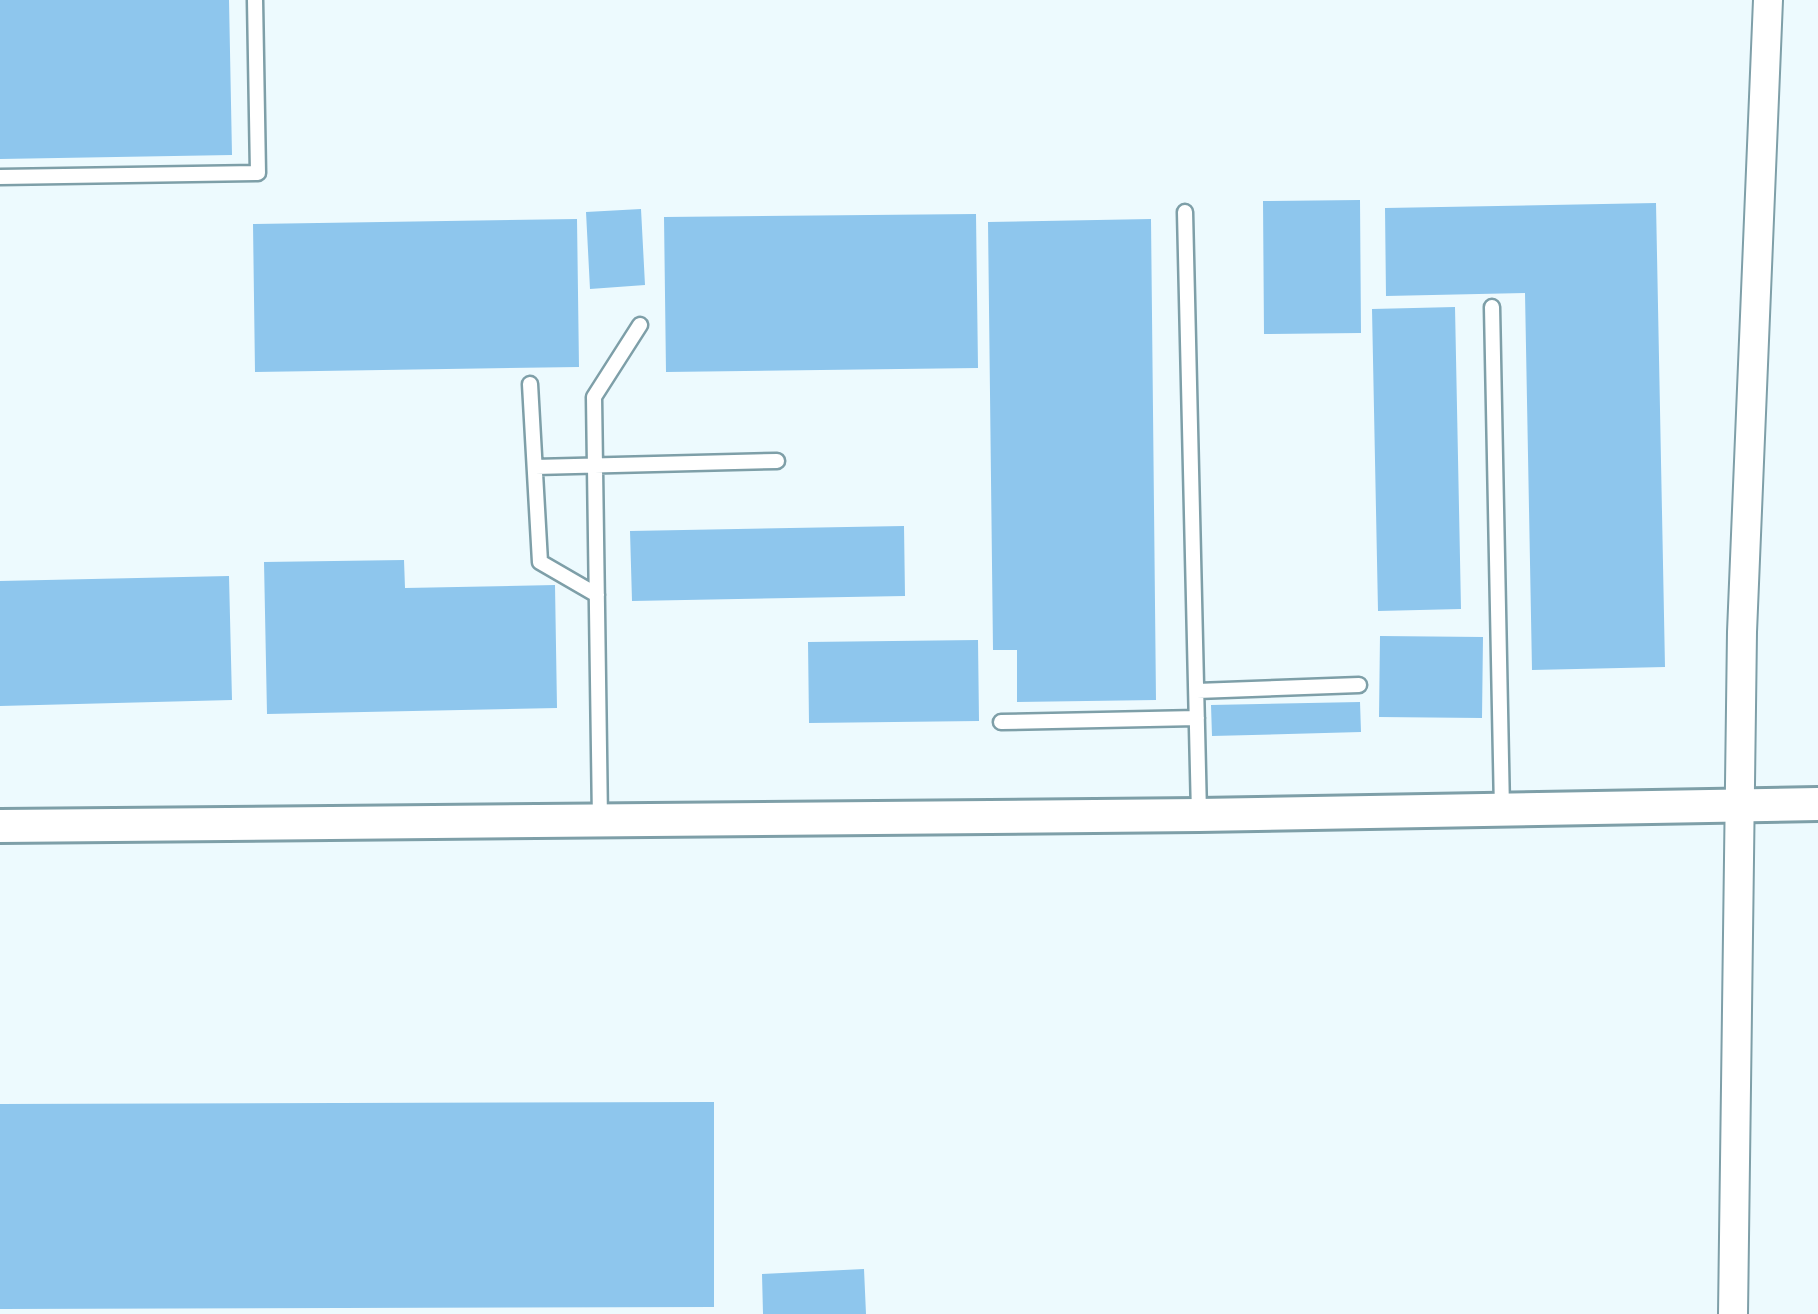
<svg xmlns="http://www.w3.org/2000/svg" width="1818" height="1314" viewBox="0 0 1818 1314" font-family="Arial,sans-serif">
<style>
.building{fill:#8ec6ed}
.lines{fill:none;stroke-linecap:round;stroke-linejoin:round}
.service-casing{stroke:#7e9fa8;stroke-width:19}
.minor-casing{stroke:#7e9fa8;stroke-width:32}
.tertiary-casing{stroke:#7e9fa8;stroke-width:38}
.service{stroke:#fff;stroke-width:14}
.minor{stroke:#fff;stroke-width:28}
.tertiary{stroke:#fff;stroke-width:32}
</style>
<rect width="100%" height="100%" fill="#edfafe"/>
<path class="building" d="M0 0H229L232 155 0 159Z
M1360 200 1361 333 1264 334 1263 201Z
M1656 203 1665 667 1532 670 1525 293 1386 296 1385 208Z
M641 209 645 285 590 289 586 212Z
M976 214 978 368 666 372 664 217Z
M577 219 579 367 255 372 253 224Z
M1151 219 1156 700 1017 702V650H993L988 222Z
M1455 307 1461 609 1378 611 1372 309Z
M904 526 905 596 632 601 630 531Z
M404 560 405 588 555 585 557 708 267 714 264 562Z
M229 576 232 700 0 706V581Z
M1380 636 1483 637 1482 718 1379 717Z
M978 640 979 721 809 723 808 642Z
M1360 702 1361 732 1212 736 1211 705Z
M714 1102V1307L0 1309V1104Z
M864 1269 866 1314H763L762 1274Z"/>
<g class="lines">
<defs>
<path id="service" d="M0 177 258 173 255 0
M1185 212 1199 814
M1492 307 1502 810
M530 384 540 562 597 595
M535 467 777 461
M1197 691 1359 685
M1001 722 1197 718
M600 820 594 397 640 325"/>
<path id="minor" d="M1733 1314 1742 632 1768 0"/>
<path id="tertiary" d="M0 826 1199 815 1818 804"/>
</defs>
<use href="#service" class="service-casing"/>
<use href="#minor" class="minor-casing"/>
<use href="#tertiary" class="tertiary-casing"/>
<use href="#service" class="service"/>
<use href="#minor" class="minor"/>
<use href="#tertiary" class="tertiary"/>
</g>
</svg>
